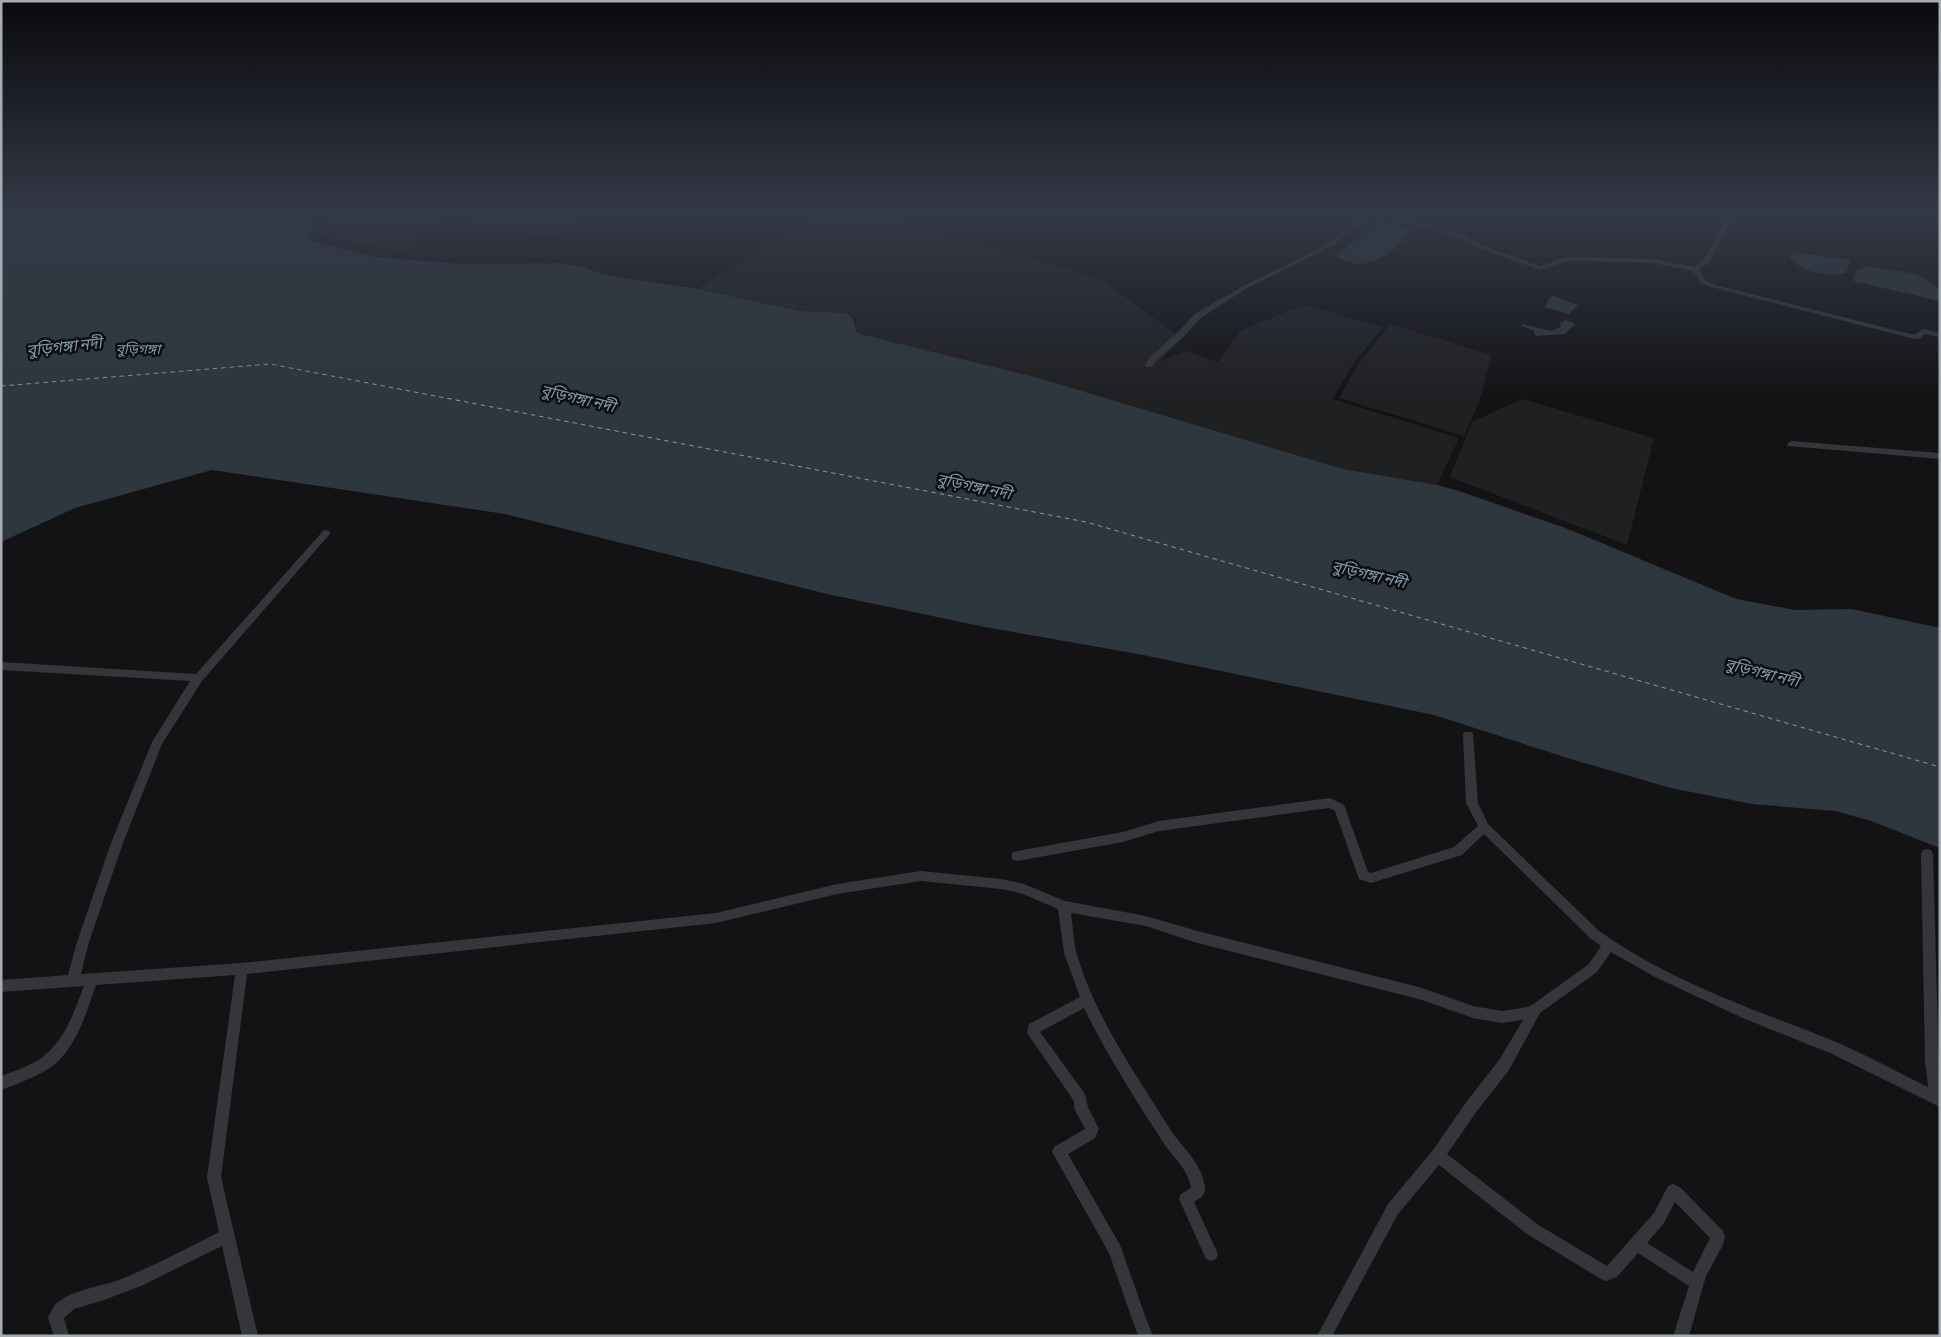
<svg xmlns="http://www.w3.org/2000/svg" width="1941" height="1337" viewBox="0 0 1941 1337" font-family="'Asap Condensed','Noto Sans Bengali',sans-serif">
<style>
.built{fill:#1f2022}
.water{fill:#2e373d}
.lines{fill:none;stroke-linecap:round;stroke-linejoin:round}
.ferry{stroke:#7f9aad;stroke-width:1;stroke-dasharray:4.5 4;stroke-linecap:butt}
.minor{fill:#35363a;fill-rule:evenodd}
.labels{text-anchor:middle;stroke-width:5;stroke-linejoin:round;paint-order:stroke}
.far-water-label{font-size:14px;font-style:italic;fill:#7f9aad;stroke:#0e0e10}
.water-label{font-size:16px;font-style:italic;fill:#7f9aad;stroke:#0e0e10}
</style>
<rect width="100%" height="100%" fill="#131315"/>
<path class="built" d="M335 213H447L405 252 315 235Z
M478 213H584L554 238 467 221Z
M815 213H890L973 243 1098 278 1176 334 1203 316 1160 361 1185 351 1218 362 1241 330 1304 305 1383 327 1354 363 1333 399 1459 438 1437 485 1343 469 1035 377 860 334 856 331 855 319 850 314 800 311 697 289Z
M1390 324 1491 355 1481 397 1464 436 1339 398 1360 362Z
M1522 399 1654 438 1627 545 1450 477 1472 422Z"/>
<path class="water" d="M1 213H297L316 221 305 235 309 240 375 257 462 264 563 263 586 268 604 275 697 289 800 311 844 313C855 316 854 321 856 331L860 334 1035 377 1343 469 1437 485 1459 491 1568 529 1736 599 1795 610 1852 609 1940 628V848L1871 821 1835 811 1752 804 1671 788 1574 760 1434 715 1138 654 985 627 827 594 505 514 212 470 75 508 1 542Z
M1379 221 1410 229C1404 246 1377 264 1359 264 1350 263 1343 260 1336 256Z
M1798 251 1806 254 1845 259 1850 261 1846 273C1828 277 1802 273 1790 258L1791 253Z
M1867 266 1917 274 1940 289V301L1853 281 1856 271Z
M1552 295 1578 305 1569 314 1544 307Z
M1565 320 1575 324 1565 334 1536 336 1533 330 1521 326 1522 324 1552 331 1561 327 1560 323Z"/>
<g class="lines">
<path class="ferry" d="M1 386 270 364 1086 522 1940 767"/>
<path class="minor" d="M1364 213H1370L1363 221 1332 246 1249 287 1202 317 1183 337 1156 361 1152 367H1146L1145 365 1150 357 1177 333 1196 313 1245 285 1328 244Z
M1377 213H1386L1464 236 1483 246 1540 266 1566 257H1584L1654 259 1694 267 1703 261 1729 213H1735L1709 262 1699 270 1706 281 1715 285 1911 334H1915L1924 329 1940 333V337L1925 334 1919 339 1911 338 1711 287 1701 283 1693 271 1654 263 1584 261H1567L1540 270 1479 248 1460 238Z
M1933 213H1939L1940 220Z
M1791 441 1940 453V459L1788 446 1787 444Z
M326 530 329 531 330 533 329 535 202 681 162 744 123 843 89 942 81 974 242 963 716 913 837 884 921 871 1001 879 1024 884 1065 901 1146 916 1194 930 1422 988 1473 1006 1502 1011 1527 1007 1532 1005 1589 964 1601 946 1590 938 1484 834 1462 855 1371 883 1359 879 1335 811 1329 808 1159 831 1123 842 1017 861 1013 860 1011 856 1013 852 1017 851 1123 832 1159 821 1330 798 1344 805 1368 872 1371 873 1454 847 1478 826 1466 803 1463 735 1464 732H1472L1473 735 1478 803 1488 824 1598 930C1668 981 1756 1010 1836 1042 1867 1055 1897 1072 1928 1087L1925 1061 1921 854 1923 850 1927 849 1931 850 1933 854 1940 1107 1830 1053 1745 1019 1655 977 1611 952 1597 972 1540 1013 1509 1070 1477 1111 1447 1154 1537 1224 1607 1266 1654 1213 1668 1186 1673 1184 1681 1188 1723 1231 1725 1236 1723 1245 1706 1276 1689 1336H1673L1689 1286 1638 1253 1617 1277 1606 1281 1601 1279 1527 1234 1439 1165 1398 1214 1332 1336H1317L1388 1204 1433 1150 1467 1101 1499 1060 1523 1020 1502 1023 1473 1018 1422 1000 1194 942 1146 926 1071 913C1073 926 1073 941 1077 954 1095 1017 1134 1071 1168 1126 1180 1146 1202 1162 1205 1187 1206 1195 1200 1198 1194 1202L1218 1254 1216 1259 1211 1261 1206 1259 1179 1199 1181 1194 1191 1188C1188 1168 1172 1157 1163 1142 1135 1099 1107 1055 1084 1008L1040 1032 1085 1094 1088 1107 1099 1129 1095 1138 1068 1154 1120 1245 1147 1321 1153 1336H1138L1109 1253 1052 1152 1054 1147 1085 1129 1074 1108V1101L1027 1033 1029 1024 1080 997 1064 953 1058 909 1023 894 1001 889 921 881 837 894 716 923 247 974 221 1177 258 1336H242L222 1246 141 1286 104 1300 74 1309 64 1318 69 1336H54L48 1318C51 1312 53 1306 58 1302 75 1289 100 1287 119 1280 154 1266 186 1249 219 1232L207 1177 235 975 96 985C85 1016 75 1054 45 1071 31 1079 16 1084 1 1090V1076C13 1072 26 1067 37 1061 64 1044 73 1014 84 986L1 992V980L68 975 77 942 111 843 152 742 190 681 1 670V662L196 674 323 531ZM1675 1202 1710 1238 1693 1272 1647 1243 1664 1223Z"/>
</g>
<linearGradient id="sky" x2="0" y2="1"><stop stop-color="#0a0a0c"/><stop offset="0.53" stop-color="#333946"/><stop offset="1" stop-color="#333946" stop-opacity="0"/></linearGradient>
<rect width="1941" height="400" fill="url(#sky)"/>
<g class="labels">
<g class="far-water-label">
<text x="138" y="354">বুড়িগঙ্গা</text>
</g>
<g class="water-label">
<text transform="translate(64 346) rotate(-6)" y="6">বুড়িগঙ্গা নদী</text>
<text transform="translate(578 398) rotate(13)" y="6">বুড়িগঙ্গা নদী</text>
<text transform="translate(974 486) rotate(12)" y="6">বুড়িগঙ্গা নদী</text>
<text transform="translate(1369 574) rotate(13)" y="6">বুড়িগঙ্গা নদী</text>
<text transform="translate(1762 672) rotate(14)" y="6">বুড়িগঙ্গা নদী</text>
</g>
</g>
<rect width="1941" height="1337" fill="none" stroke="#a6abb4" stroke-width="5"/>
</svg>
